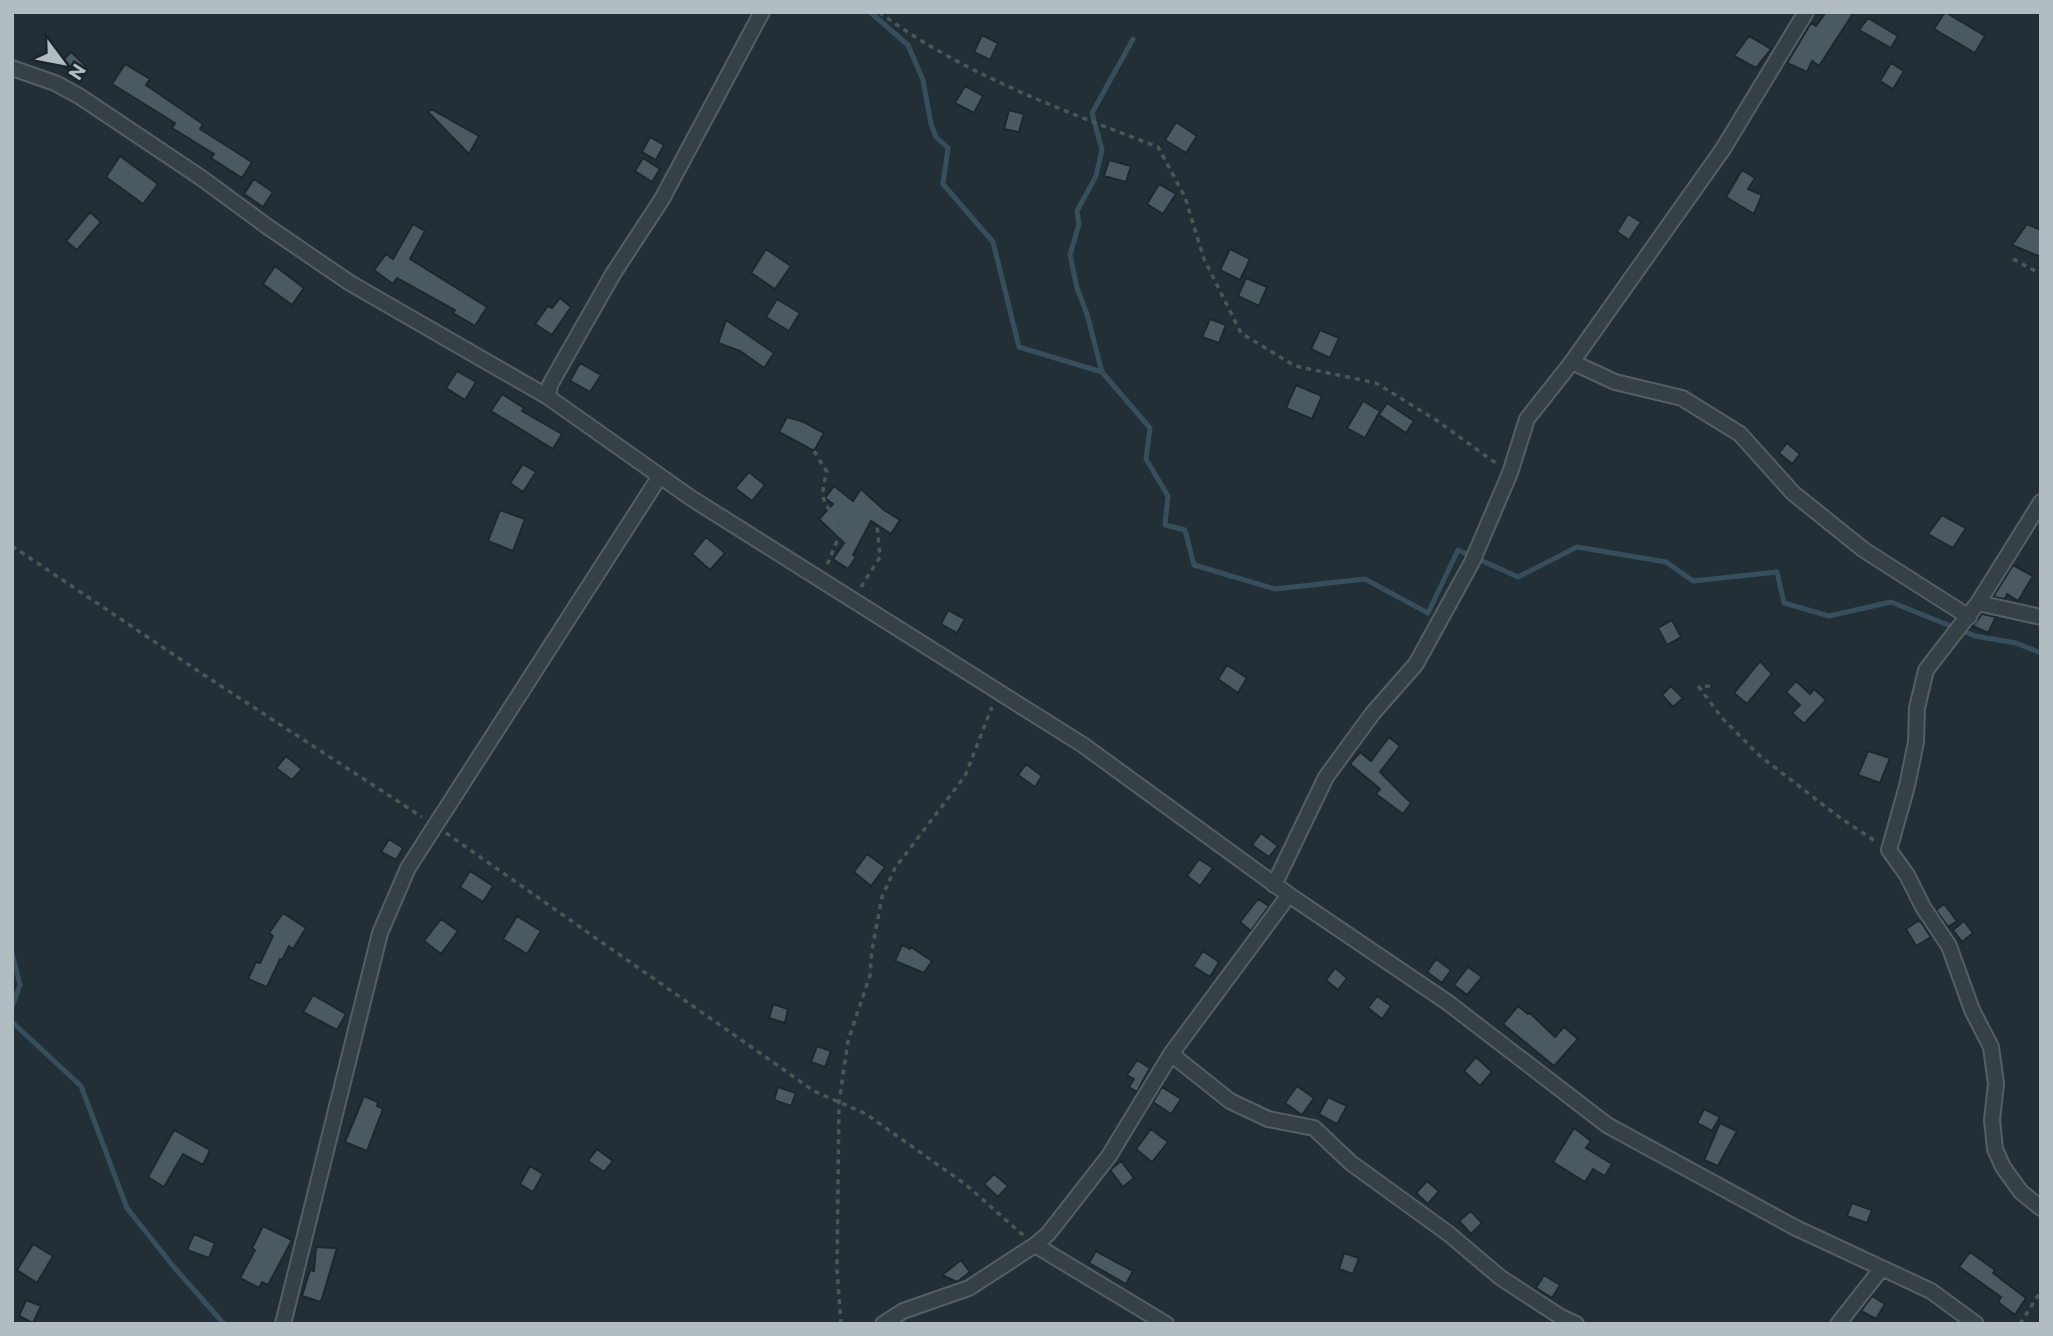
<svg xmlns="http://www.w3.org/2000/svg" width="2053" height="1336" viewBox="0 0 2053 1336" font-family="Commissioner,sans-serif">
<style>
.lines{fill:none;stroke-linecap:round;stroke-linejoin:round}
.stream{stroke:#374e5c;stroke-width:5}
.building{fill:#4b5a62;stroke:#1d272e;stroke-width:2}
.street-casing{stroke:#545e65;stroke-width:18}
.path{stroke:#465957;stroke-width:3.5;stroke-dasharray:5 5;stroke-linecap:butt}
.street{stroke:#364047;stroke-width:14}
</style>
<rect width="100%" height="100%" fill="#232f36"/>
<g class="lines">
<path class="stream" d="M870 12 908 45 923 80 931 124 936 137 948 148 943 184 993 242 1019 347 1102 372 1150 428 1146 459 1168 496 1165 525 1185 530 1194 565 1275 589 1365 579 1428 613 1458 550 1518 577 1577 547 1666 562 1693 581 1777 572 1784 603 1829 616 1891 602 1975 636 2016 643 2041 653
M1102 372 1087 314 1077 288 1070 255 1079 224 1077 211 1096 176 1102 150 1092 113 1133 39
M12 952 20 985 12 1007
M12 1022 81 1086 127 1208 173 1266 224 1324"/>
</g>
<path class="building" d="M1826 12H1854L1819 66 1812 61 1807 72 1787 63 1811 23 1816 26Z
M1945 12 1985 36 1975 53 1934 29Z
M1868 18 1898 36 1891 48 1859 30Z
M982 35 998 43 990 60 974 52Z
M1749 36 1771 49 1756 68 1734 56Z
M71 52 85 65 75 76 61 62Z
M1891 63 1904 71 1893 89 1880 81Z
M125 64 150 79 146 85 203 124 200 129 252 162 242 178 211 158 214 154 172 128 175 123 112 84Z
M965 86 983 96 974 113 955 103Z
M431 109 479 136 469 154 428 112Z
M1009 110 1024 114 1019 132 1004 129Z
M1176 122 1197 136 1186 153 1165 140Z
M650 137 664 145 656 160 642 152Z
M120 156 158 184 143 204 106 177Z
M643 158 660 169 652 182 635 171Z
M1109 160 1131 166 1126 182 1104 176Z
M1742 170 1755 178 1748 189 1762 195 1754 214 1726 197Z
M254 179 273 192 263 207 244 194Z
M1159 184 1176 194 1163 214 1147 204Z
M90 212 101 222 77 250 66 241Z
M1628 214 1641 222 1629 240 1617 232Z
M413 224 425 231 410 259 487 307 475 326 453 313 455 310 397 278 393 284 374 270 386 254 393 259Z
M2027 224 2041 230V257L2012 245Z
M766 249 791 266 775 289 751 273Z
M1230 249 1250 259 1240 280 1220 270Z
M275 266 304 288 292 305 263 284Z
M1246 278 1267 287 1259 306 1238 296Z
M560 298 571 307 552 335 535 324 548 306 552 308Z
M777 299 800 313 789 331 766 317Z
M1210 319 1226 325 1219 343 1202 337Z
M726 320 774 353 764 368 740 351 718 343Z
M1320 330 1339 338 1330 358 1311 349Z
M580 363 601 375 590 392 570 381Z
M457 371 476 382 465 400 446 388Z
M1296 385 1322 396 1312 419 1286 408Z
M502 394 524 408 522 411 562 434 553 449 491 411Z
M1363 401 1380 411 1365 438 1347 428Z
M1387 403 1414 421 1406 433 1379 415Z
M787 417 804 422 824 433 814 451 779 432Z
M1787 443 1800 454 1792 464 1779 453Z
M523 464 536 472 523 492 510 483Z
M749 472 765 485 752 501 735 488Z
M834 486 853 501 861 489 884 510 900 520 891 534 871 521 853 555 856 557 848 569 833 559 844 543 819 519 833 504 825 498Z
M500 510 525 519 513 551 488 541Z
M1942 515 1966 528 1953 548 1928 534Z
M706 537 725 553 710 570 692 554Z
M2013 565 2033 576 2018 601 2007 594 2005 599 1993 597Z
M948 610 965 619 957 633 941 624Z
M1982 614 1996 617 1988 633 1973 626Z
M1672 620 1681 637 1667 645 1658 628Z
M1760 661 1772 674 1747 704 1734 693Z
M1227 665 1247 678 1238 693 1218 679Z
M1796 681 1810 694 1814 689 1826 700 1804 724 1792 713 1800 705 1786 692Z
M1671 686 1683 698 1673 707 1662 695Z
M1389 737 1400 746 1380 772 1411 803 1403 814 1376 794 1380 789 1350 764 1360 752 1371 761Z
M1868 751 1890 758 1880 783 1858 775Z
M286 756 302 769 292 780 276 768Z
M1026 764 1042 776 1035 787 1018 775Z
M1261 833 1278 846 1269 857 1252 845Z
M389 839 403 848 396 860 381 852Z
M867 854 885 867 871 886 854 872Z
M1199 859 1213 868 1200 886 1187 876Z
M470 871 493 886 483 902 460 887Z
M1258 899 1269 906 1251 931 1240 922Z
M1944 904 1957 921 1948 927 1936 910Z
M283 913 306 928 293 949 289 946 282 960 280 959 267 987 248 979 256 962 260 963 273 936 269 933Z
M517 916 541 931 527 954 503 939Z
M441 919 458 931 441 954 424 941Z
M1918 921 1921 922 1931 937 1916 946 1906 929Z
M1964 921 1973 933 1962 942 1953 930Z
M902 945 910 949 911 947 932 961 924 973 895 961Z
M1203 951 1219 962 1210 977 1193 966Z
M1436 959 1451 970 1442 983 1427 972Z
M1468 967 1482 977 1467 995 1454 985Z
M1335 968 1347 978 1338 990 1326 980Z
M313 995 346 1014 337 1030 303 1012Z
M1377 996 1391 1006 1382 1019 1368 1008Z
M773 1004 788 1009 785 1023 769 1018Z
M1518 1006 1528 1014 1530 1013 1555 1037 1564 1027 1578 1039 1554 1066 1503 1024Z
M817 1046 831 1051 825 1067 811 1062Z
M1476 1057 1492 1072 1480 1086 1464 1071Z
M1137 1060 1150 1068 1137 1092 1129 1087 1134 1079 1127 1075Z
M1297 1086 1314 1098 1302 1115 1285 1103Z
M778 1087 796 1093 791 1106 774 1100Z
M1162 1087 1181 1099 1171 1114 1153 1102Z
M364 1096 378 1102 377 1106 383 1109 367 1151 345 1142Z
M1328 1097 1347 1106 1337 1124 1319 1114Z
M1704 1109 1720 1117 1712 1131 1697 1123Z
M1720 1123 1737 1131 1718 1166 1704 1160Z
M1574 1128 1591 1141 1586 1148 1612 1164 1605 1176 1593 1169 1585 1182 1553 1162Z
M1151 1129 1168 1142 1152 1162 1136 1149Z
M174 1130 210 1150 203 1165 183 1154 164 1187 148 1177Z
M597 1149 613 1161 604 1172 588 1161Z
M1121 1161 1134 1178 1123 1187 1110 1170Z
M530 1166 543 1174 533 1192 520 1184Z
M994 1174 1008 1186 998 1197 984 1184Z
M1427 1181 1439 1191 1428 1204 1416 1193Z
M1852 1203 1872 1210 1867 1223 1847 1216Z
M1471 1211 1482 1223 1471 1234 1459 1221Z
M263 1226 292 1240 268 1285 262 1282 259 1288 240 1278 255 1250 252 1248Z
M194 1234 215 1243 209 1258 187 1250Z
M33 1244 53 1256 37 1283 17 1270Z
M316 1247 337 1248 321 1302 302 1296 310 1270 314 1271Z
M1096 1251 1133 1271 1126 1284 1089 1263Z
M1970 1252 1995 1270 1993 1273 2026 1298 2015 1315 1998 1302 2001 1297 1959 1267Z
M1344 1253 1359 1258 1353 1274 1339 1269Z
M961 1260 970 1272 957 1282 942 1275Z
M1544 1275 1560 1285 1552 1298 1536 1288Z
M1872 1296 1885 1304 1876 1319 1861 1311Z
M26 1300 41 1306 33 1323 19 1316Z"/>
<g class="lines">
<defs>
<path id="street" d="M12 68 55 83 79 96 200 177 268 227 350 283 548 397 691 498 1083 745 1289 895 1447 1002 1607 1125 1794 1227 1931 1291 1976 1324
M1572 362 1615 382 1682 398 1740 434 1793 493 1864 550 1969 617
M548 397 550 385 564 360 613 274 662 199 762 12
M2041 502 1978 603 1926 670 1917 708 1916 742 1907 786 1889 850 1907 875 1923 907 1949 946 1972 1010 1991 1047 1996 1084 1992 1120 1995 1149 2003 1167 2021 1192 2041 1208
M1978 603 2041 617
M1274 885 1326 777 1373 713 1416 664 1472 562 1510 473 1527 419 1572 362 1723 149 1806 12
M1171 1054 1230 1101 1268 1119 1314 1128 1351 1163 1449 1234 1501 1278 1561 1317 1576 1324
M1035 1245 1166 1324
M283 1324 380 933 408 868 660 476
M883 1324 903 1311 969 1288 1035 1245 1048 1234 1109 1156 1171 1054 1289 895
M1838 1324 1882 1268"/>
</defs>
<use href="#street" class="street-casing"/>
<path class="path" d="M879 12C962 74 1062 110 1158 147L1185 197 1204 259 1241 333 1295 366 1376 383 1436 420 1497 464
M2013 259 2041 274
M814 451 827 472C820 497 821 502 839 520V536L827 565
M12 546 204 675 422 817
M861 587 880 557 877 525
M1710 686 1699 687 1722 718 1760 756 1839 817 1875 841
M446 833 814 1091 866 1114 965 1184 1024 1236
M841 1324 837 1270 839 1102 848 1041 870 975 872 950 882 897 895 868 965 776 992 707
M2020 1324 2041 1291"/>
<use href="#street" class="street"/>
</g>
<rect width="2053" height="1336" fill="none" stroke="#b1bcc3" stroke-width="28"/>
<g transform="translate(63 63) rotate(122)" stroke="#1b252c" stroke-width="5" paint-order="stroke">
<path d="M0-5L12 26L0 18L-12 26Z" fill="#b1bcc3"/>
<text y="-10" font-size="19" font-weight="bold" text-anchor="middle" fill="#b1bcc3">N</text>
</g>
</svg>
